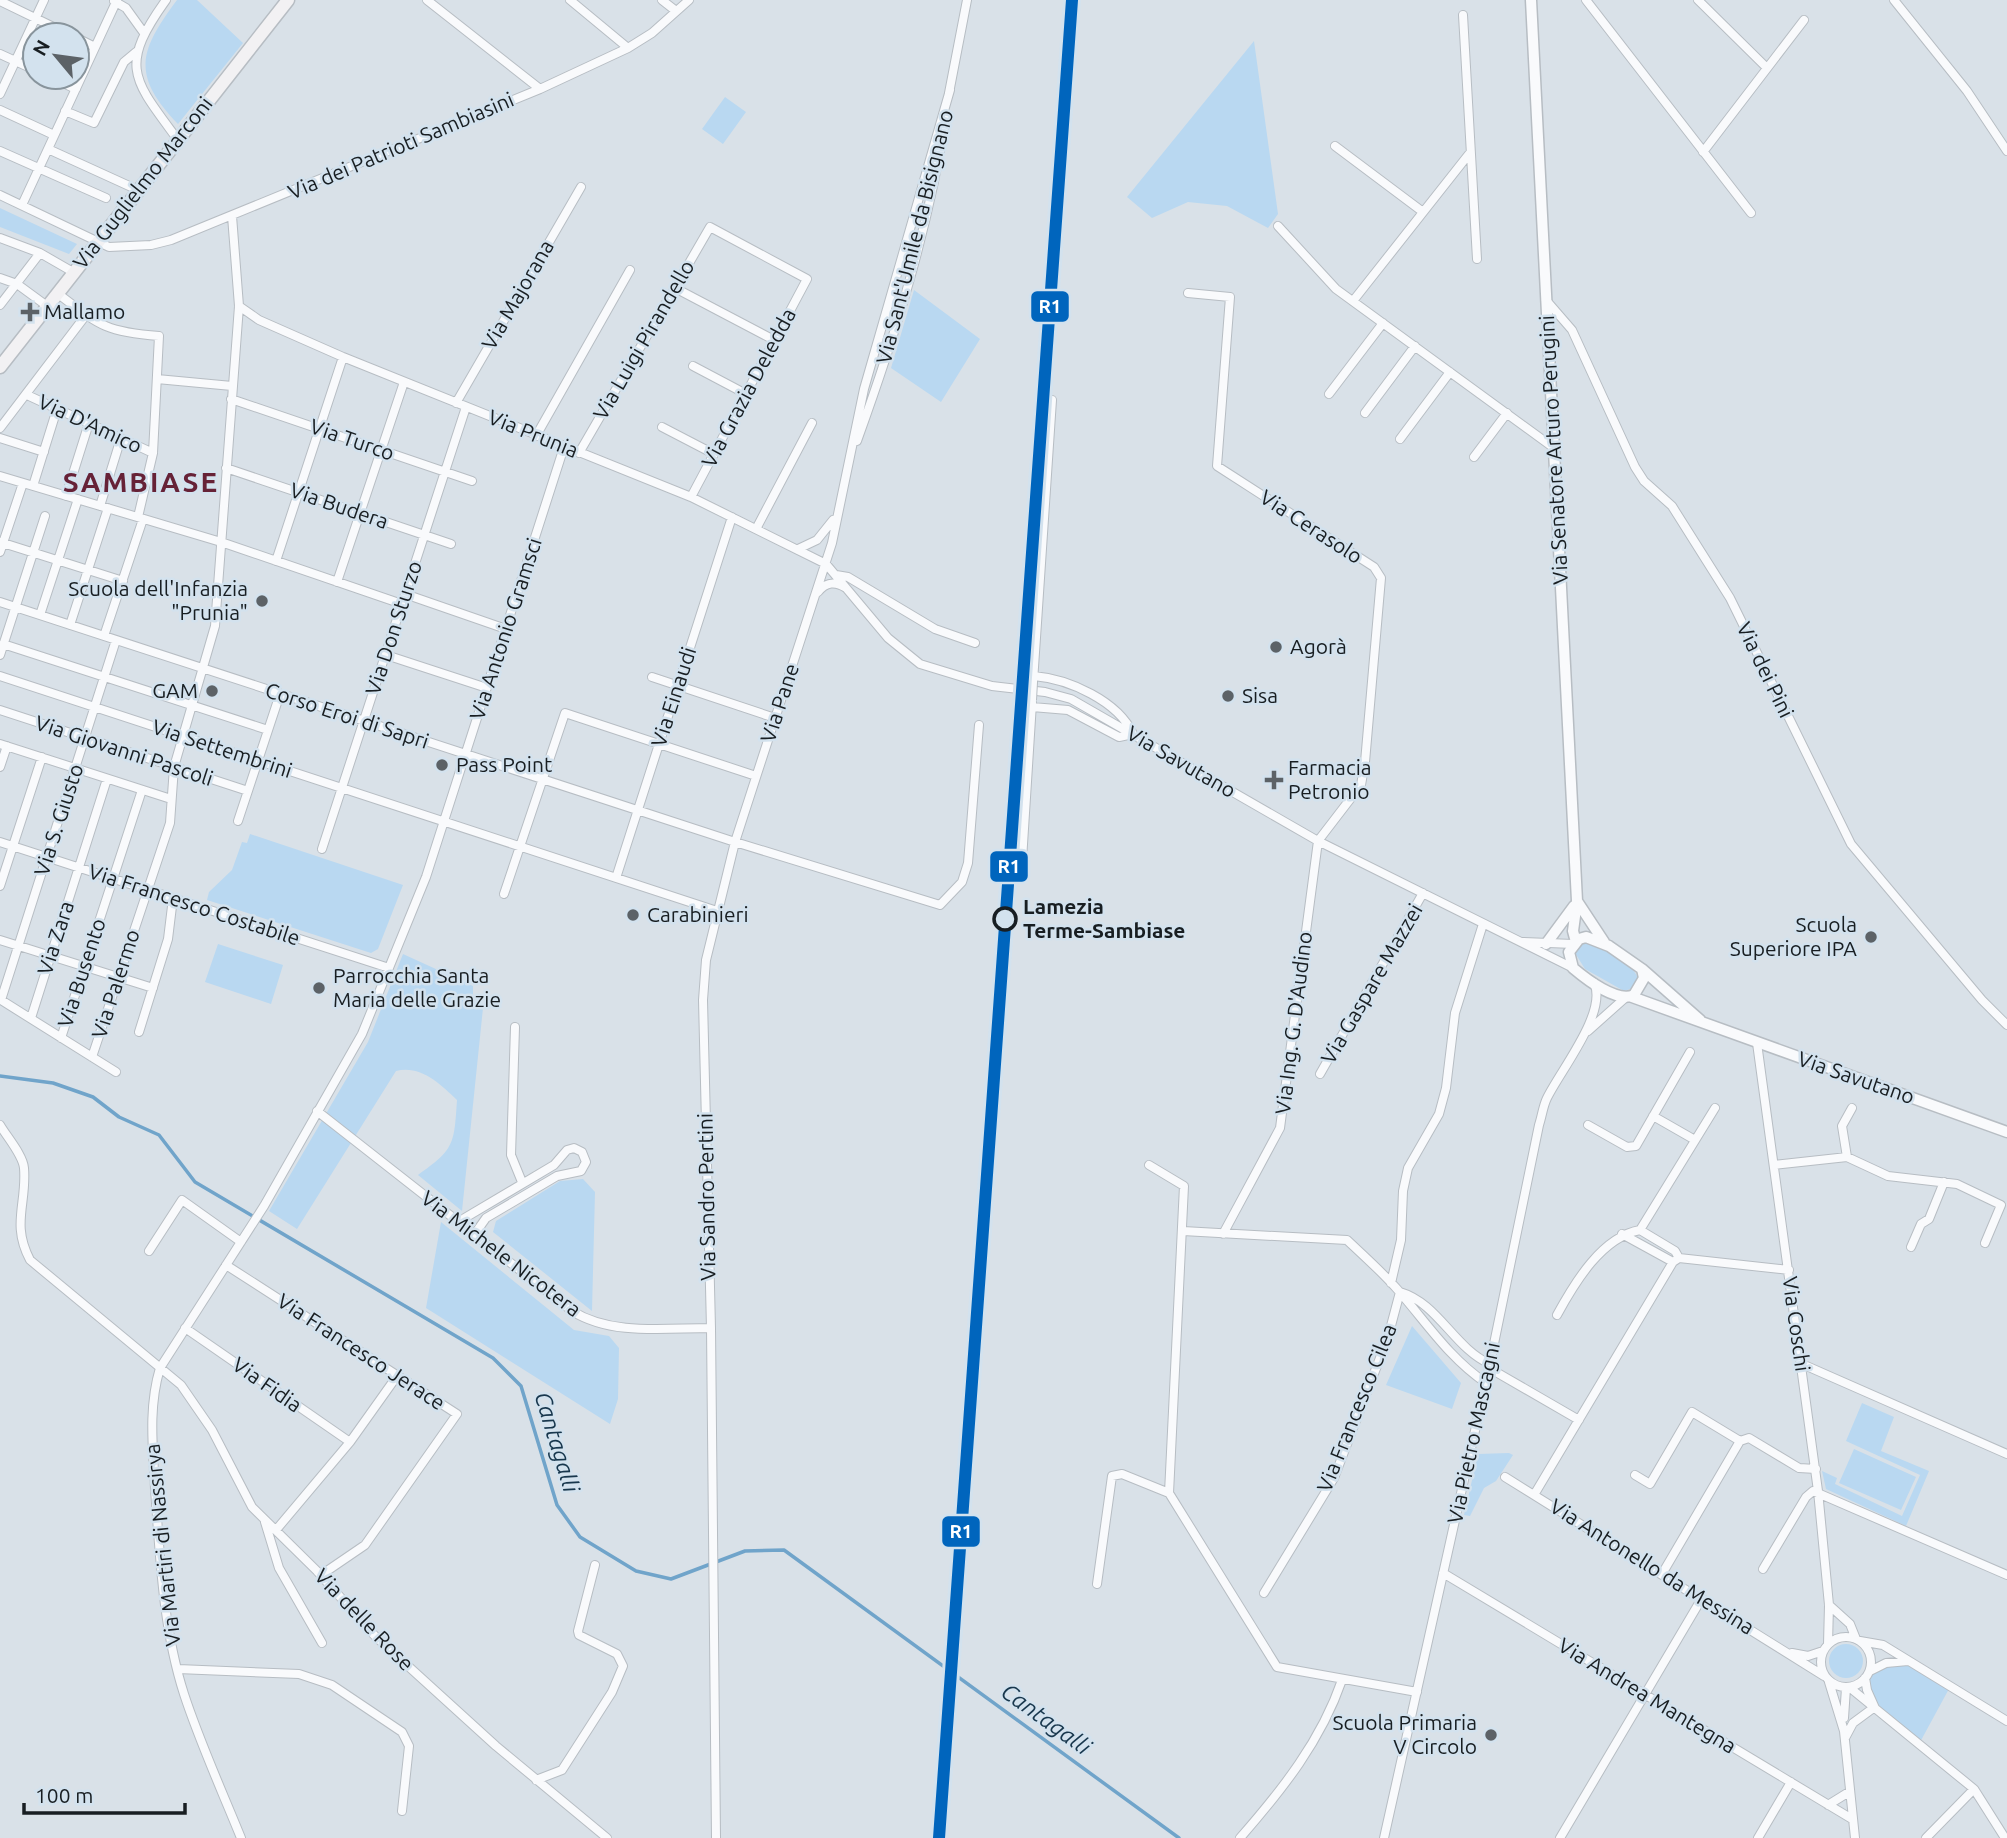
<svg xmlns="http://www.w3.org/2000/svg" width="2007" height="1838" viewBox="0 0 2007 1838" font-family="Ubuntu,sans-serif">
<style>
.green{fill:#b9d8f1}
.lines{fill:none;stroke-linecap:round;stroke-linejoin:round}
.stream{stroke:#70a4ca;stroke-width:3.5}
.minor-casing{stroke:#b7bdc3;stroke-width:10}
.tertiary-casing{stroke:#b7bdc3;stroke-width:13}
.secondary-casing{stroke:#b7bdc3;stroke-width:15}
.minor{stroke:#f9fafc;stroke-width:8}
.tertiary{stroke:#f9fafc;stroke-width:10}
.secondary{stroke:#f2f1f3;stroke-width:12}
.minor-bridge-casing{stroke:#b7bdc3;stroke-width:10;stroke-linecap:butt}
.minor-bridge{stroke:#f9fafc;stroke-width:8}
.rail-1-casing{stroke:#d3e2ee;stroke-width:18}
.rail-1{stroke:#0065bd;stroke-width:12}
.poi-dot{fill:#5c6267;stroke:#d3e2ee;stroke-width:2.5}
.stop-dot{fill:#d3e2ee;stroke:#181e22;stroke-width:3.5}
.labels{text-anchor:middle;stroke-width:5;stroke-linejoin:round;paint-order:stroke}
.street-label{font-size:21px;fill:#181e22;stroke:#d3e2ee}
.poi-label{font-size:21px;fill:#181e22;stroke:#d3e2ee;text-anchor:start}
.stop-label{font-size:21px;font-weight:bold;fill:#181e22;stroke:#d3e2ee;text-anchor:start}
.water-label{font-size:23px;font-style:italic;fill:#18374d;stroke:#d3e2ee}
.district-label{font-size:28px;font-weight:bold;letter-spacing:2px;fill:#662237;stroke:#d3e2ee}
.line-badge{stroke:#d3e2ee;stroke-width:2.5}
.badge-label{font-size:19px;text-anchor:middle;font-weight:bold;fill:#fff}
</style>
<rect width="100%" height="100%" fill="#d9e1e8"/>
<path class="green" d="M177 0H197L243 43 178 124C130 74 140 50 177 0Z
M1254 41 1278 214 1268 228 1227 206 1188 202 1152 218 1127 197Z
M725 97 746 112 723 144 702 129Z
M0 208 77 244 69 254 0 227Z
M914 290 980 339 941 402 891 368Z
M250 834 403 885 378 949 371 953 207 900 209 892 232 870 242 842 247 843Z
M1584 943C1601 942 1636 965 1639 981L1636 987 1624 991 1585 969 1575 953Z
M218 944 283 965 271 1004 205 982Z
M403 954 473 986V1007L483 1008 462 1211 418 1175C455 1149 454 1144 457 1100 440 1084 421 1065 396 1071L297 1229 269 1211 368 1042Z
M583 1179 595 1192 592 1311 493 1232 496 1221 560 1181Z
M441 1222 574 1330 609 1336 619 1348 618 1399 610 1424 426 1308Z
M1412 1326 1461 1383 1452 1409 1386 1385Z
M1862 1403 1894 1417 1881 1451 1929 1471 1906 1526 1826 1489 1822 1471 1837 1478 1835 1484 1902 1516 1920 1475 1846 1441Z
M1854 1449 1916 1477 1901 1510 1839 1483Z
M1509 1453 1513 1455 1496 1481 1484 1488 1470 1516 1464 1515 1478 1454Z
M1829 1661a17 17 0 1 1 34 0a17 17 0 1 1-34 0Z
M1908 1661 1950 1687 1919 1744 1877 1711 1865 1678 1870 1671Z"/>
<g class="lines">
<path class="stream" d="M0 1076 53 1083 93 1097 119 1117 159 1135 195 1182 493 1358 521 1386 557 1505 580 1537 636 1571 671 1579 745 1551 784 1550 1179 1838"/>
<defs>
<path id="minor" d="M166 0C118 67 133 79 178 140
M427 0 540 89
M570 0 628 48
M662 0 676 11
M1586 0 1751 213
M1698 0 1767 68
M1894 0 1967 91 2007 151
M0 1 70 35
M114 1 126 8 144 33
M1463 15 1477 259
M77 38 95 47
M0 54 35 70
M50 77 76 89
M949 93 967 0
M0 94 44 0
M0 110 54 135
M65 111 94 123 124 62 136 52
M1335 146 1423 212
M48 149 138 190
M0 151 106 198
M1703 152 1804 20
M0 195 109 247 151 245 171 240 540 89 628 48 652 33 689 0
M22 205 117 0
M1278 226 1336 289 1554 448
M0 238 40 253 73 272
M0 278 17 284 47 306
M675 288 774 340
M57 293C99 325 105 332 159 336L153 453 138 517
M1188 293 1230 297 1217 466 1374 567 1381 578 1365 762 1361 785 1318 841 1280 1128 1223 1234
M1546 300 1572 330 1635 467 1644 481 1672 506 1730 598 1851 844 1982 1000 2007 1025
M1353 301 1469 154
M0 305 40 253
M239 306 259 320 343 357 691 497 826 564 888 638 920 664 992 686 1045 692 1071 699 1318 841 1573 968
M693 366 746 394
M157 379 232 386
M1329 394 1383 323
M27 395 153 453
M231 399 472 481
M456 403 581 187
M1365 413 1415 346
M662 427 714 454
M0 428 86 315
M536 436 630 270
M0 438 44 452
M1400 439 1450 372
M857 441C895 336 929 227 946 116
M579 453 710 227 807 279 691 497
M1474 457 1507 413
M226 468 451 544
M0 476 221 542 402 604
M33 486 57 409
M66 496 89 423
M100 506 121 438
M756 529 812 423
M0 542 123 581
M798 549 817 540 833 520
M0 552 23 483
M276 561 343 357
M836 575 848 577 935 629 975 643
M337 582 404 382
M818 592C826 582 835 581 846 588
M405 594 506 629
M0 602 735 842 940 905 962 882 968 863 979 725
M40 615 78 499
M70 625 108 508
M104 636 143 519
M3 644 268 730
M0 655 45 516
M386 655 487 688
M0 676 717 911
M652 677 775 718
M1033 682 1052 400
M1032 707 1068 710 1119 737 1133 734C1118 701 1069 679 1034 676
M0 710 248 791
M0 744 171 799
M0 767 7 746
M238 821 280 694
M0 842 389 968
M322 849 466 407
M1022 860 1032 703
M616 878 732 517
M0 886 42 757
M504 894 565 713 756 776
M0 940 153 988
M1523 942 1573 944
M31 1018 107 779
M515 1027 511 1155 522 1182
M1588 1031 1625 998
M139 1032 168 939 173 898
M61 1038 142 790
M1757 1043 1818 1491 1829 1605 1828 1644
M92 1057 170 823 174 767 215 626 239 306 232 216
M116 1072 1 1000 116 640
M1320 1074 1423 893
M317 1111 572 1311C612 1336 665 1328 711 1328
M1653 1116 1695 1140
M0 1125C7 1137 23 1155 24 1168 27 1204 11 1224 30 1260L181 1385 212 1430 252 1507 317 1571 375 1636 496 1746 607 1838
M1588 1125 1627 1147 1636 1146 1690 1052
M1847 1157 1842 1126 1852 1108
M1149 1165 1184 1186 1169 1493 1277 1667 1417 1692
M1774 1165 1847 1157 1888 1176 1957 1184 2001 1205 1985 1243
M458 1222 554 1165 567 1150 574 1148 582 1152 586 1162 581 1171 557 1176 486 1218 474 1235
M1640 1230 1675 1251 1679 1258
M1183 1231 1347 1240C1364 1256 1382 1272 1397 1289 1426 1322 1449 1358 1486 1383
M1622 1234 1673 1262
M1911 1247 1921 1224 1929 1219 1944 1182
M149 1251 182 1200 241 1242
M1679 1258 1789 1270
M226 1265 457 1414 365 1545 321 1575
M1391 1283 1401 1240 1403 1191 1408 1168 1439 1114 1446 1088 1455 1013 1483 924
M1400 1292C1438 1303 1454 1348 1490 1364
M1557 1315C1575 1282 1602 1237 1640 1230L1715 1108
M185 1328 350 1442
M1802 1364 2007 1454
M1489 1368 1579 1420
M1740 1441 1749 1438 1799 1468 1816 1469
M1635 1475 1650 1484 1692 1412 1740 1441 1662 1574
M1505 1477 1824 1676
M1534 1495 1673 1262 1679 1258
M265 1522 279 1568 322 1643
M276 1530 350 1442 397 1376
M1763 1569 1806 1497 1813 1491 2007 1575
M1443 1573 1852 1819
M1097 1584 1112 1476 1122 1474 1169 1493
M1264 1593 1334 1478 1388 1337 1400 1292
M1829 1605 1850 1624 1856 1639
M1821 1662a25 25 0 1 1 50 0a25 25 0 1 1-50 0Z
M1860 1641 1883 1645 2007 1721
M1792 1653 1808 1656 1823 1651
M178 1669 299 1674 332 1685 402 1732 409 1746 402 1811
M1870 1671 1886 1663 1908 1661
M1865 1678 1867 1690 1875 1708
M1829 1682 1844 1731 1855 1838
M1849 1687 1974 1789 2005 1838
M1844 1718 1846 1688
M1845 1738 1853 1723 1872 1709
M536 1780 562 1770 612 1692 623 1666 617 1654 579 1635 578 1631 595 1565
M1828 1805 1849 1792
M241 1838C222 1791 200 1743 184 1694 163 1629 160 1557 155 1489 153 1448 148 1408 160 1368L264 1206 362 1034 426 877 564 447
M716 1838 711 1328 703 1000 706 960 735 842 832 543 864 389 950 90
M1240 1838C1282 1790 1321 1741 1342 1680
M1384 1838 1489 1368 1539 1125C1542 1116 1543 1106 1547 1098 1560 1071 1608 1012 1594 983
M1560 1838 1702 1598
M1758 1838 1791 1782
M1926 1838 1974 1789"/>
<path id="tertiary" d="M1531 0 1577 901 1573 931 1576 942
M1577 901 1604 942
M1586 937 1609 946 1642 969 1644 978 1634 995C1617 1003 1586 979 1573 968L1569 952 1579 939Z
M1546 944 1574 906
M1642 969 1700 1020
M1632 997 2007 1132"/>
<path id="secondary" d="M0 367 288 0"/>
</defs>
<use href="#minor" class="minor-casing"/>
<use href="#tertiary" class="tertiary-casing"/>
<use href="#secondary" class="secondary-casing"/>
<use href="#minor" class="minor"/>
<use href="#tertiary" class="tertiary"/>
<use href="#secondary" class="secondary"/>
<defs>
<path id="minor-bridge" d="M1032 700 1033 682"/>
</defs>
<use href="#minor-bridge" class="minor-bridge-casing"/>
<use href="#minor-bridge" class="minor-bridge"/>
<defs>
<path id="rail-1" d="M939 1838 1072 0"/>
</defs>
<use href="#rail-1" class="rail-1-casing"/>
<use href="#rail-1" class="rail-1"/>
</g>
<g class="poi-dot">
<path d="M26.5 301.5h7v7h7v7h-7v7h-7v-7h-7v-7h7z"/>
<circle cx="262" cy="601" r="7"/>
<circle cx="1276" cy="647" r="7"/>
<circle cx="212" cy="691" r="7"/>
<circle cx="1228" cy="696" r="7"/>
<circle cx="442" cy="765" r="7"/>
<path d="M1270.5 769.5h7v7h7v7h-7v7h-7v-7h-7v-7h7z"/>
<circle cx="633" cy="915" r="7"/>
<circle cx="1871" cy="937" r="7"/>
<circle cx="319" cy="988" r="7"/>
<circle cx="1491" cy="1735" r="7"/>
</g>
<circle class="stop-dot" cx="1005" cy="919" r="11"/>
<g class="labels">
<g class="street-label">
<text transform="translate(401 146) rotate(-23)" y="7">Via dei Patrioti Sambiasini</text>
<text transform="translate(143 183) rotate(-52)" y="7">Via Guglielmo Marconi</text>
<text transform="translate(915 237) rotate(-76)" y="7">Via Sant'Umile da Bisignano</text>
<text transform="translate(518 295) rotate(-60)" y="7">Via Majorana</text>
<text transform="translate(644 340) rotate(-60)" y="7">Via Luigi Pirandello</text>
<text transform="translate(749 388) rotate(-62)" y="7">Via Grazia Deledda</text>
<text transform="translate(90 424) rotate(25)" y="7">Via D'Amico</text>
<text transform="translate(533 434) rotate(22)" y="7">Via Prunia</text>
<text transform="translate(352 440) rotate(19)" y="7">Via Turco</text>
<text transform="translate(1554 450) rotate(-93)" y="7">Via Senatore Arturo Perugini</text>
<text transform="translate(339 506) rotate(19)" y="7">Via Budera</text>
<text transform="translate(1311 527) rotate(33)" y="7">Via Cerasolo</text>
<text transform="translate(394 628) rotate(-72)" y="7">Via Don Sturzo</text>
<text transform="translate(506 629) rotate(-72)" y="7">Via Antonio Gramsci</text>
<text transform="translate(1765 670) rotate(64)" y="7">Via dei Pini</text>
<text transform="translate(674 697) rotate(-72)" y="7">Via Einaudi</text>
<text transform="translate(780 703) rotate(-72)" y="7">Via Pane</text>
<text transform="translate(347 716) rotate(18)" y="7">Corso Eroi di Sapri</text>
<text transform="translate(222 749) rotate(18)" y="7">Via Settembrini</text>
<text transform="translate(124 751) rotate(18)" y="7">Via Giovanni Pascoli</text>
<text transform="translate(1181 762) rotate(30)" y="7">Via Savutano</text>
<text transform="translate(59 820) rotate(-72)" y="7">Via S. Giusto</text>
<text transform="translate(194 905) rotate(18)" y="7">Via Francesco Costabile</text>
<text transform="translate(56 938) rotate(-72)" y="7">Via Zara</text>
<text transform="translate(82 973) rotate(-72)" y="7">Via Busento</text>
<text transform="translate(116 984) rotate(-72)" y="7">Via Palermo</text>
<text transform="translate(1372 984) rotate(-60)" y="7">Via Gaspare Mazzei</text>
<text transform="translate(1294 1023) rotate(-83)" y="7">Via Ing. G. D'Audino</text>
<text transform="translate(1856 1078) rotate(19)" y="7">Via Savutano</text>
<text transform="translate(707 1197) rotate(-91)" y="7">Via Sandro Pertini</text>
<text transform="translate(501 1254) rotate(37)" y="7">Via Michele Nicotera</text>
<text transform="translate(1796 1324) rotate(82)" y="7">Via Coschi</text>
<text transform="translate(361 1352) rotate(33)" y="7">Via Francesco Jerace</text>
<text transform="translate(267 1385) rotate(35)" y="7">Via Fidia</text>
<text transform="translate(1357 1408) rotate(-68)" y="7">Via Francesco Cilea</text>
<text transform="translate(1474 1433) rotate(-78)" y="7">Via Pietro Mascagni</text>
<text transform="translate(163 1545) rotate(-96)" y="7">Via Martiri di Nassirya</text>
<text transform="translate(1652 1567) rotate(32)" y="7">Via Antonello da Messina</text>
<text transform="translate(364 1620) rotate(46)" y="7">Via delle Rose</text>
<text transform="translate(1647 1696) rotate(31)" y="7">Via Andrea Mantegna</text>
</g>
<g class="poi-label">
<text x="44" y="319">Mallamo</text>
<text x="248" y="596" text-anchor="end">Scuola dell'Infanzia<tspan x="248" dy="24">"Prunia"</tspan></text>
<text x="1290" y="654">Agorà</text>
<text x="198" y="698" text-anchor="end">GAM</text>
<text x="1242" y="703">Sisa</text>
<text x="456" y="772">Pass Point</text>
<text x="1288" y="775">Farmacia<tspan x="1288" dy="24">Petronio</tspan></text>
<text x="647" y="922">Carabinieri</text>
<text x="1857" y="932" text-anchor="end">Scuola<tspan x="1857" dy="24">Superiore IPA</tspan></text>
<text x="333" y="983">Parrocchia Santa<tspan x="333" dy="24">Maria delle Grazie</tspan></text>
<text x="1477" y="1730" text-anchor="end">Scuola Primaria<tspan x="1477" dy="24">V Circolo</tspan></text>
</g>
<g class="stop-label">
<text x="1023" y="914">Lamezia<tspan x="1023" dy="24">Terme-Sambiase</tspan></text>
</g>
<g class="water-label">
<text transform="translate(557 1442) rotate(73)" y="8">Cantagalli</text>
<text transform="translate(1046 1719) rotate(36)" y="8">Cantagalli</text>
</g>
<g class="district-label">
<text x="141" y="492">SAMBIASE</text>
</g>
</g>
<g class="line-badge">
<rect x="1030" y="290" width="40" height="33" rx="7" fill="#0065bd"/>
<rect x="989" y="850" width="40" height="33" rx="7" fill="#0065bd"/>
<rect x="941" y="1515" width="40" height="33" rx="7" fill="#0065bd"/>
</g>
<g class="badge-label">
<text x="1050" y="313">R1</text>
<text x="1009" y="873">R1</text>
<text x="961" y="1538">R1</text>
</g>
<g transform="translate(56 56) rotate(299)"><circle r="33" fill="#d3e2ee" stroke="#88949c" stroke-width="2"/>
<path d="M0-5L12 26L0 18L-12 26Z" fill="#5c6267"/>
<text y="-10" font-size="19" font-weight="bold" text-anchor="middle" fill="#181e22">N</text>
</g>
<path d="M24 1803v10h161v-10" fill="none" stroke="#181e22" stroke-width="3.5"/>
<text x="35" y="1803" font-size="21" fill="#181e22" stroke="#d3e2ee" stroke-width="5" paint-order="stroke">100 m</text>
</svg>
